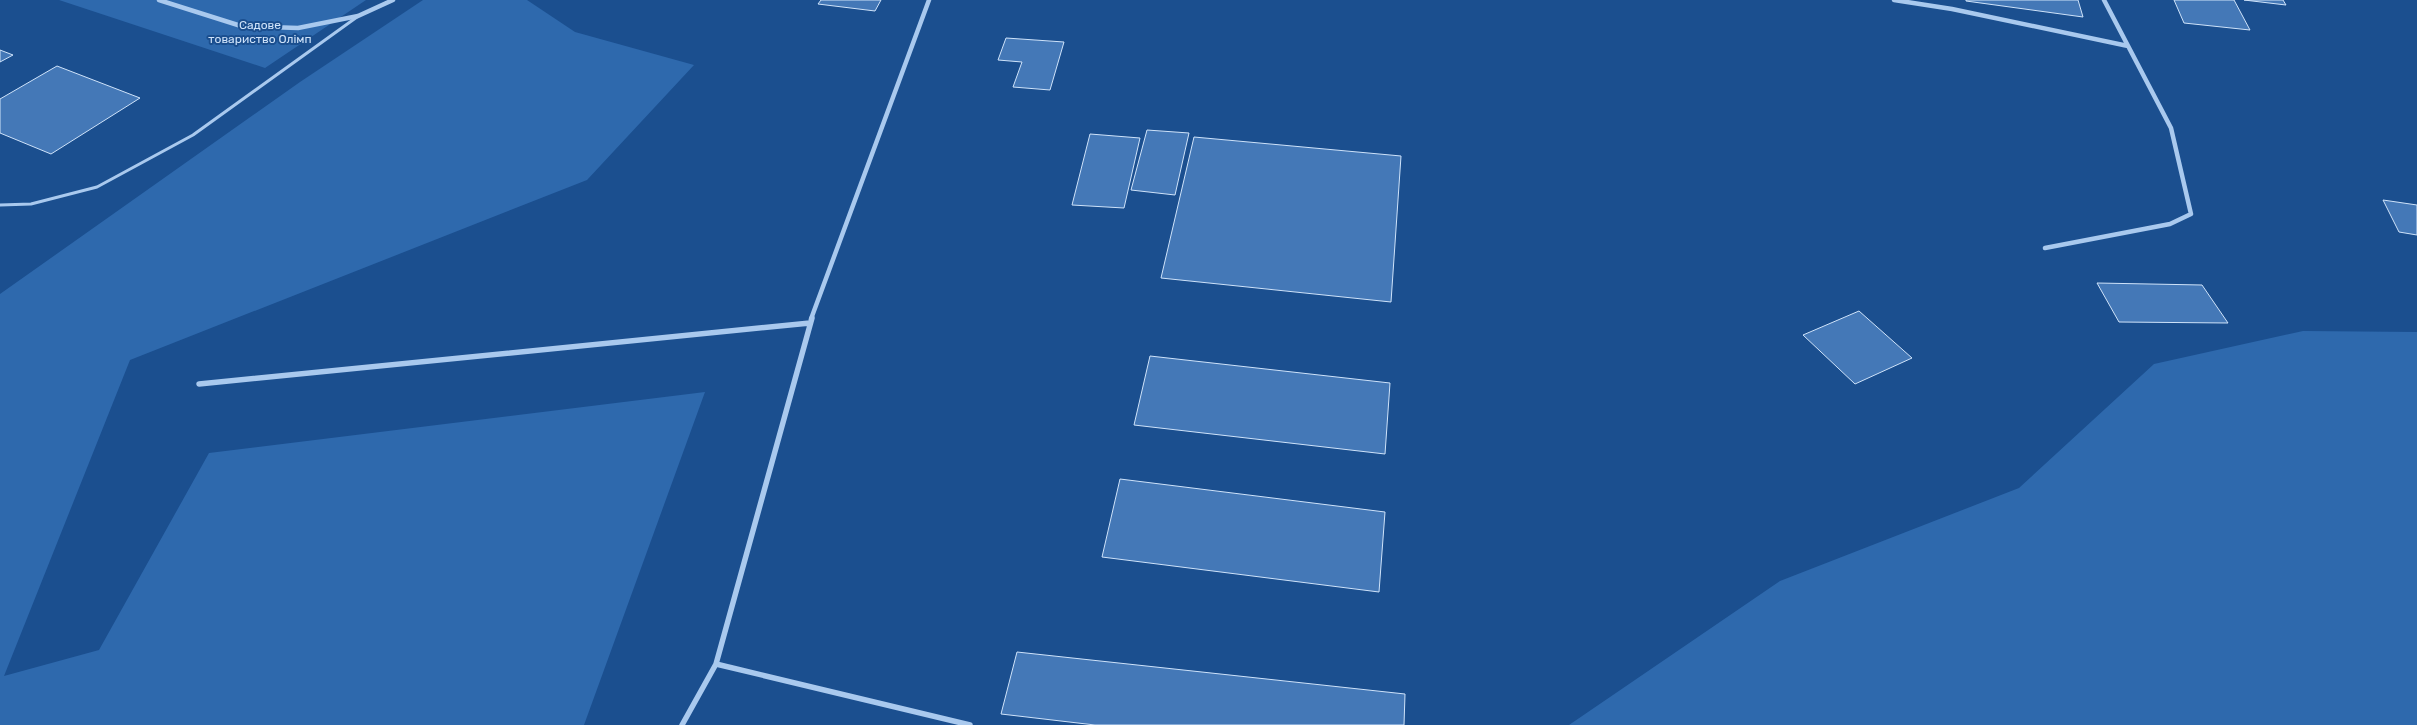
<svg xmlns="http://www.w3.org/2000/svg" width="2417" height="725" viewBox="0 0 2417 725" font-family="Rubik,sans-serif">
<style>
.green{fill:#2e69ad}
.building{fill:#4478b7;stroke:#cfe3fa}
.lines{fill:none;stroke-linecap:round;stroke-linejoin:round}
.service{stroke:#a9c9ee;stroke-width:3}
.minor-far1{stroke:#a9c9ee;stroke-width:4.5}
.minor{stroke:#a9c9ee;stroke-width:5.5}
.labels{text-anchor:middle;stroke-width:4;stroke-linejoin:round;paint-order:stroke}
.far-park-label{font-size:12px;fill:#cfe3fa;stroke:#1b4f8f}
</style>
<rect width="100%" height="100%" fill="#1b4f8f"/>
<path class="green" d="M59 0H366L265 68Z
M423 0H527L575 32 694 65 587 180 130 360 4 676 99 650 209 453 705 392 584 725H0V294L300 82Z
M2303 331 2417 332V725H1569L1780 581 2019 488 2154 364Z"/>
<path class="building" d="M821 0H881L875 11 818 4Z
M1966 0H2078L2083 17 1966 1Z
M2174 0H2234L2250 30 2184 23Z
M2244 0H2283L2286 5Z
M1006 38 1064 42 1050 90 1013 87 1022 62 998 60Z
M0 50 13 55 0 62Z
M57 66 140 98 51 154 0 133V99Z
M1147 130 1189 133 1175 195 1131 190Z
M1090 134 1140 138 1124 208 1072 205Z
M1194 137 1401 156 1391 302 1161 278Z
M2383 200 2417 205V235L2399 232Z
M2097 283 2202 285 2228 323 2119 322Z
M1859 311 1912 358 1855 384 1803 335Z
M1150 356 1390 383 1385 454 1134 425Z
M1120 479 1385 512 1379 592 1102 557Z
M1017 652 1405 694 1404 725H1095L1001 714Z"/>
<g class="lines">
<path class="service" d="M0 205 31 204 97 187 193 135 357 17"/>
<path class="minor-far1" d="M159 0 241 26 298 28 358 16 393 0
M1894 0 1952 9 2128 46
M2045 248 2170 224 2191 214 2171 128 2104 0
M811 319 929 0"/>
<path class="minor" d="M199 384 810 323
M716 664 970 725
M682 725 716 664 812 318"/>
</g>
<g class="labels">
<g class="far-park-label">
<text x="260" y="29">Садове<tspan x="260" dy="14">товариство Олімп</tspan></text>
</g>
</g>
</svg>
